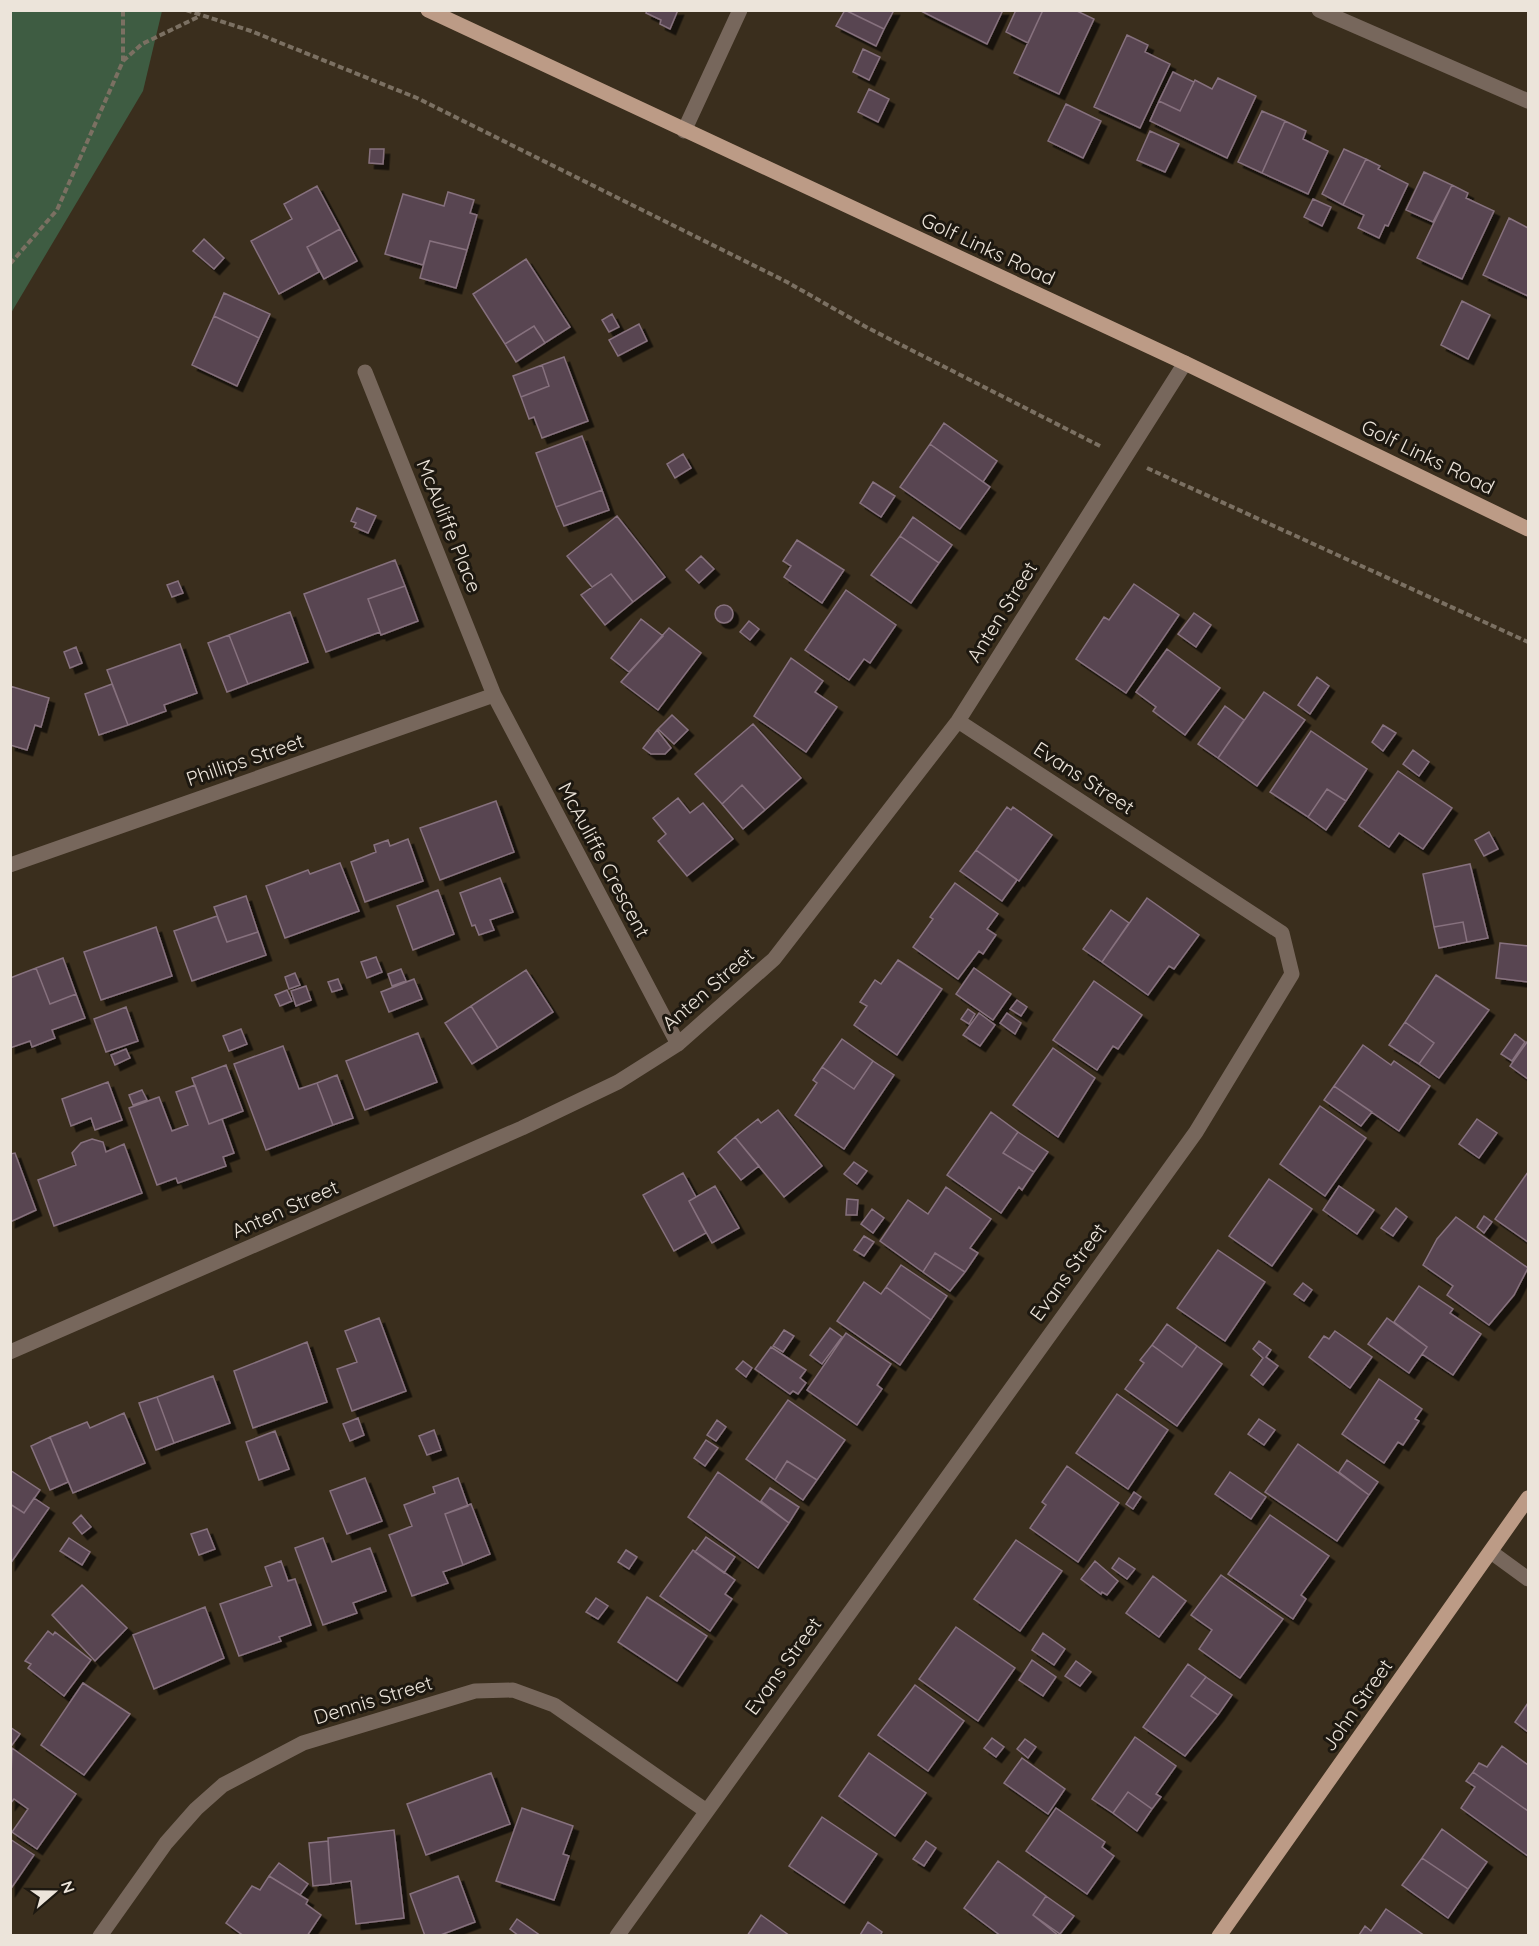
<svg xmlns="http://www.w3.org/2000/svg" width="1539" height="1946" viewBox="0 0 1539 1946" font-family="Quicksand,sans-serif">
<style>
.green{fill:#3e5c42}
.building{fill:#594551;stroke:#86717e;stroke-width:1.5;filter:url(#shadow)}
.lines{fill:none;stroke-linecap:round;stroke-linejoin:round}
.path{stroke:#7b7062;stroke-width:4;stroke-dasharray:6 3;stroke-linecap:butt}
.minor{stroke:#77675c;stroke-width:15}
.major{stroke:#bc9b86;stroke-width:15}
.labels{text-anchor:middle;stroke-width:6;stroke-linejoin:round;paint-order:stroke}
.street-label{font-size:20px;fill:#ece4da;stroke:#1d1810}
</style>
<defs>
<filter id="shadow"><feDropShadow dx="5.5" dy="5.5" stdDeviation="0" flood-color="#0009"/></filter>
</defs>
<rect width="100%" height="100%" fill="#3a2e1d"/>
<path class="green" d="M11 10 162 11 143 91 11 313Z"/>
<path class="building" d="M647 10H678L670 29 660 24 661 20 646 13Z
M845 10 884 29 876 46 836 26Z
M845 10H894L884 29Z
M919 10H1003L987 44Z
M1016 10H1043L1028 43 1006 32Z
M1043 10H1075L1094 19 1059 94 1014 73Z
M1127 35 1148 45 1145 52 1170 64 1140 128 1094 107Z
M863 49 880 57 869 80 853 72Z
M1173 72 1194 82 1180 111 1159 101Z
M1218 78 1256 96 1227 158 1150 121 1159 101 1180 111 1195 80 1212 89Z
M869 89 889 99 878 122 858 112Z
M1066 104 1101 121 1083 158 1048 141Z
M1262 111 1285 121 1262 173 1238 162Z
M1285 121 1306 131 1303 139 1328 151 1308 194 1262 173Z
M1150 131 1179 144 1165 172 1137 160Z
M370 149H384L383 164 369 163Z
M1344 149 1366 159 1343 205 1322 194Z
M1366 159 1380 166 1378 169 1408 184 1388 226 1385 225 1379 238 1358 228 1364 215 1343 205Z
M1424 172 1452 185 1433 222 1406 210Z
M1452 185 1468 193 1466 198 1494 211 1462 279 1417 258Z
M317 186 340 229 307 247 319 272 279 294 251 241 292 219 284 204Z
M448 192 474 200 470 213 477 215 467 250 430 241 423 265 385 254 403 194 444 206Z
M1313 199 1331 207 1322 226 1304 217Z
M1509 218 1528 228V296L1483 275Z
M340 229 357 261 324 279 307 247Z
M204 239 224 258 214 269 193 251Z
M430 241 467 250 456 288 420 278Z
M526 259 570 327 545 343 534 326 505 344 473 294Z
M224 293 270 314 259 338 214 316Z
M1462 301 1490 315 1468 359 1441 345Z
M612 314 619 327 609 332 602 320Z
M214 316 259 338 237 386 192 365Z
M639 324 647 341 618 356 609 340Z
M534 326 545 343 516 362 505 344Z
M564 357 588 421 542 438 534 417 529 419 521 397 549 386 542 365Z
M542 365 549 386 521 397 513 376Z
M944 423 997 461 983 482 930 444Z
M582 436 602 490 556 507 536 453Z
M930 444 990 487 960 529 900 487Z
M683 454 691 468 675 478 667 464Z
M873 482 895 496 881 517 860 503Z
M602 490 609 510 564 526 556 507Z
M357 508 376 516 368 533 354 527 356 523 351 521Z
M617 516 665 577 633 602 611 574 592 587 567 556Z
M913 517 952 545 939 563 900 536Z
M900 536 939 563 911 603 871 575Z
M797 540 844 570 822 603 784 577 791 566 783 561Z
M701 556 714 569 699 583 686 570Z
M395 560 405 586 368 599 380 632 326 652 304 594Z
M611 574 633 602 605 625 581 595Z
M178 581 183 593 172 597 167 585Z
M1134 584 1179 615 1126 693 1076 659 1104 617 1109 620Z
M405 586 418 621 381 635 368 599Z
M846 590 896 625 870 663 864 659 849 680 805 650Z
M715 614a9 9 0 1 1 18 0a9 9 0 1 1-18 0Z
M290 612 308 662 248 684 229 635Z
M1194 613 1211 625 1196 647 1178 634Z
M641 619 663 636 629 672 611 658Z
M749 621 759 629 750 640 740 632Z
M669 628 701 653 658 710 621 682Z
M229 635 248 684 227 692 208 643Z
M180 644 197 693 164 705 166 711 128 725 107 670Z
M76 647 82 663 70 668 64 652Z
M1167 649 1220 688 1185 735 1153 711 1156 707 1136 692Z
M791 658 823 681 815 692 837 707 806 752 754 716Z
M1317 677 1329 686 1310 714 1298 705Z
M112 684 128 725 99 735 85 694Z
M10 686 49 698 41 727 35 725 27 750 10 745Z
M1264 692 1305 720 1257 786 1218 758Z
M1225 706 1244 720 1218 758 1198 744Z
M672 715 688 730 674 744 658 729Z
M753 724 801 778 765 810 742 785 722 804 695 774Z
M1383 725 1396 733 1383 751 1372 742Z
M657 730 671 748 665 754H651L643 748Z
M1311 731 1367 769 1346 801 1327 789 1308 817 1270 792Z
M1413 750 1429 762 1419 776 1403 764Z
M1398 771 1452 808 1423 849 1399 833 1389 847 1359 826Z
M742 785 765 810 743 829 722 804Z
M1327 789 1346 801 1326 830 1308 817Z
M678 798 690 813 703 803 733 839 687 876 658 841 666 834 653 818Z
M496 801 514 852 440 880 420 828Z
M1007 807 1011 810 1013 807 1052 835 1019 881 976 850Z
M1489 832 1498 849 1484 856 1475 840Z
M408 839 423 881 365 902 351 862 376 852 374 845 388 840 390 846Z
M976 850 1017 880 1002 901 960 871Z
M340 863 359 911 285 938 266 886 308 870 310 874Z
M1470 864 1488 938 1467 942 1463 922 1434 927 1423 874Z
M500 878 513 912 490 920 494 930 479 935 475 925 472 926 460 893Z
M955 883 998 914 987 929 996 935 983 954 979 951 958 979 913 947 933 919 930 917Z
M438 890 454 934 413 950 397 906Z
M246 896 258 932 227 942 214 907Z
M1147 898 1199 935 1174 969 1169 966 1148 995 1102 962Z
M1111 910 1129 923 1102 962 1083 949Z
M217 916 227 942 258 932 266 955 192 981 174 931Z
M1463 922 1467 942 1439 948 1434 927Z
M156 927 172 976 101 1000 84 952Z
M1500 943 1528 946V982L1496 978Z
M376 957 382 972 367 978 361 962Z
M63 958 76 994 50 1004 36 968Z
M898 960 942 989 897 1055 854 1025 867 1006 860 1002 875 980 881 984Z
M36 968 50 1004 76 994 85 1018 52 1030 55 1038 32 1047 30 1041 10 1048V978Z
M974 968 1011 994 993 1020 956 994Z
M401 969 406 981 392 986 388 974Z
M526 970 553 1012 498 1048 471 1006Z
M295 973 300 985 289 989 285 977Z
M1436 975 1489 1010 1439 1078 1419 1064 1434 1043 1405 1022Z
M338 979 342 989 332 992 328 982Z
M414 979 422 999 389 1012 381 992Z
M1094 981 1142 1015 1118 1049 1113 1046 1097 1070 1053 1040Z
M306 986 311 1000 296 1006 291 991Z
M287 990 292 1001 280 1006 275 995Z
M1017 1000 1027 1007 1021 1016 1010 1009Z
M471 1006 498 1048 472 1064 445 1023Z
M126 1007 138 1041 106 1052 94 1019Z
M968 1009 975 1014 969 1024 961 1019Z
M979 1013 995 1025 980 1046 963 1035Z
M1007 1013 1021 1023 1015 1034 1000 1023Z
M1405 1022 1434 1043 1419 1064 1389 1045Z
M241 1029 247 1044 229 1051 223 1036Z
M418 1033 437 1082 365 1110 346 1061Z
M1515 1034 1525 1042 1512 1061 1501 1054Z
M842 1039 873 1061 854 1089 822 1067Z
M1527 1042 1528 1043V1079L1510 1066Z
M1363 1045 1391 1065 1394 1061 1430 1086 1399 1131 1334 1086Z
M283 1046 299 1089 317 1083 333 1125 266 1150 234 1064Z
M1053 1048 1095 1078 1058 1137 1013 1105Z
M126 1049 130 1058 115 1065 111 1055Z
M873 1061 894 1075 844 1149 795 1115 817 1083 813 1080 822 1067 854 1089Z
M226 1065 243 1111 209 1124 192 1078Z
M337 1075 353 1118 333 1125 317 1083Z
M108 1082 122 1120 95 1130 91 1118 71 1126 62 1099Z
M195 1085 209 1124 222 1119 234 1153 223 1157 226 1166 178 1183 176 1178 157 1185 129 1108 159 1097 172 1131 188 1125 176 1092Z
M1334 1086 1372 1112 1361 1126 1324 1100Z
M142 1090 147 1100 133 1105 129 1095Z
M1320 1106 1366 1138 1325 1196 1280 1164Z
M778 1110 822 1166 784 1197 735 1137 758 1119 761 1123Z
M991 1112 1018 1132 1003 1153 1034 1172 1022 1190 1019 1187 1001 1213 947 1175Z
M1477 1119 1497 1133 1479 1158 1459 1144Z
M1018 1132 1048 1152 1034 1172 1003 1153Z
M735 1137 759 1166 741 1180 718 1152Z
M92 1139 103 1142 106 1152 124 1144 142 1193 54 1226 38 1180 76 1165 72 1153 81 1143Z
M15 1153 36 1210 10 1222V1154Z
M854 1162 867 1171 857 1184 844 1174Z
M1528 1172V1242L1495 1219Z
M683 1173 696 1197 689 1201 706 1233 674 1251 643 1195Z
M1269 1179 1312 1209 1272 1266 1229 1236Z
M715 1186 739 1228 712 1243 689 1201Z
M1339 1186 1374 1210 1357 1234 1323 1210Z
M946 1187 991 1219 970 1248 978 1253 965 1272 935 1253 923 1272 880 1241 908 1200 928 1214Z
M847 1199 858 1200 857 1215H846Z
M1396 1208 1407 1217 1393 1236 1381 1228Z
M872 1209 884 1218 873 1233 861 1224Z
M1484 1216 1492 1222 1484 1233 1477 1227Z
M1456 1217 1528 1268 1514 1295 1489 1325 1447 1295 1453 1286 1423 1265 1437 1239Z
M864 1236 874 1242 864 1256 854 1250Z
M1218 1250 1265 1282 1225 1341 1177 1308Z
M935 1253 965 1272 950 1291 923 1272Z
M901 1265 947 1296 931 1320 886 1287Z
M864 1282 881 1294 886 1287 931 1320 900 1365 837 1321Z
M1303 1283 1312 1290 1304 1301 1294 1294Z
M1419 1286 1453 1309 1450 1313 1481 1334 1453 1375 1422 1354 1427 1347 1394 1322Z
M379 1318 406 1391 352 1411 337 1369 357 1362 345 1331Z
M1387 1318 1427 1347 1409 1373 1368 1344Z
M1167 1324 1197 1346 1182 1367 1152 1345Z
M830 1328 842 1337 822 1364 810 1355Z
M784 1330 794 1336 783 1352 773 1346Z
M1335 1331 1372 1357 1350 1388 1309 1357 1324 1336 1329 1339Z
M846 1333 891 1364 877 1385 882 1389 857 1425 807 1390Z
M1259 1341 1271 1350 1266 1357 1278 1366 1263 1385 1251 1375 1263 1358 1253 1349Z
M307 1342 327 1402 253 1428 234 1371Z
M1152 1345 1182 1367 1197 1346 1222 1364 1177 1426 1125 1389 1144 1363 1140 1360Z
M771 1347 806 1370 800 1378 806 1383 798 1394 793 1391 790 1394 755 1369Z
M743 1361 752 1368 746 1377 736 1369Z
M213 1376 230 1423 174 1443 157 1397Z
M1379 1379 1422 1409 1415 1419 1419 1421 1403 1445 1398 1442 1384 1463 1342 1434Z
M1117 1394 1168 1430 1128 1489 1076 1453Z
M157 1397 174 1443 156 1450 139 1403Z
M788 1400 845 1440 817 1480 787 1461 775 1480 746 1459Z
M124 1413 145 1463 73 1493 50 1437 87 1422 90 1428Z
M358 1418 364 1435 350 1441 343 1424Z
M1259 1419 1275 1430 1264 1445 1248 1434Z
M717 1420 726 1427 716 1441 707 1435Z
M434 1430 441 1450 427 1455 419 1436Z
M275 1431 289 1469 259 1480 246 1442Z
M50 1437 68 1482 50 1490 31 1446Z
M706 1440 718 1448 705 1466 694 1458Z
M1298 1444 1369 1495 1337 1541 1265 1492Z
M1347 1460 1378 1482 1369 1495 1339 1472Z
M787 1461 817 1480 803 1500 775 1480Z
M1067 1466 1119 1503 1078 1562 1030 1528 1046 1505 1042 1502Z
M10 1470 40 1490 24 1513 10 1504Z
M718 1472 789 1523 758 1568 688 1517Z
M1230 1472 1266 1497 1251 1519 1215 1494Z
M365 1478 382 1521 347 1534 330 1491Z
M458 1478 468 1506 445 1514 463 1565 443 1572 448 1583 412 1596 389 1535 412 1526 404 1505 435 1493 433 1487Z
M770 1488 799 1507 789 1523 761 1501Z
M1134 1492 1141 1497 1133 1509 1126 1504Z
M34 1498 49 1508 10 1564V1504L24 1513Z
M471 1504 490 1554 463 1565 445 1514Z
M81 1515 91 1527 82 1534 73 1523Z
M1270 1515 1329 1556 1301 1595 1306 1599 1293 1619 1228 1574Z
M207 1529 215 1549 199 1555 191 1534Z
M706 1537 735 1557 724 1573 695 1552Z
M69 1538 90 1552 82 1565 60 1551Z
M323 1538 332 1562 370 1548 386 1591 353 1603 357 1613 323 1625 295 1548Z
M1016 1540 1062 1571 1020 1631 974 1599Z
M626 1550 637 1557 629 1569 618 1562Z
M693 1550 735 1580 725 1594 732 1599 710 1631 660 1596Z
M1119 1558 1135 1569 1127 1579 1112 1568Z
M281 1561 288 1581 295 1579 311 1625 279 1637 281 1641 239 1656 220 1604 272 1586 265 1567Z
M1095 1561 1118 1581 1107 1595 1102 1592 1101 1594 1081 1579Z
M1221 1575 1283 1619 1240 1678 1199 1649 1212 1630 1191 1615Z
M1153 1576 1186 1601 1159 1637 1126 1613Z
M82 1585 127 1628 95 1661 52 1615Z
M647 1597 707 1636 677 1681 618 1642Z
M596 1598 608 1606 598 1619 586 1612Z
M205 1607 224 1658 154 1689 133 1635Z
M956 1627 1015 1668 978 1721 919 1679Z
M48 1631 53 1635 55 1632 91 1660 64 1696 28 1668 31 1664 25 1661Z
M1043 1633 1065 1649 1054 1665 1032 1650Z
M1032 1660 1056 1677 1043 1696 1019 1680Z
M1076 1661 1091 1672 1080 1686 1065 1676Z
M1188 1664 1206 1677 1191 1696 1218 1715 1185 1756 1143 1727Z
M1206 1677 1232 1695 1218 1715 1191 1696Z
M83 1683 130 1714 84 1775 41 1745Z
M915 1685 964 1721 928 1771 878 1735Z
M1528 1703V1732L1515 1722Z
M10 1727 20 1734 10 1748Z
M1135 1737 1176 1766 1156 1794 1161 1797 1152 1809 1128 1792 1113 1813 1092 1799Z
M992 1738 1004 1747 996 1757 984 1748Z
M1025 1739 1036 1747 1028 1758 1017 1749Z
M1502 1746 1528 1765V1811L1473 1772 1479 1763 1487 1767Z
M12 1748 76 1794 37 1849 12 1832 28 1809 14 1799 10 1804Z
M869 1753 926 1793 895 1836 839 1796Z
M1022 1758 1065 1789 1048 1814 1004 1783Z
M1473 1772 1528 1811V1856L1461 1808 1475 1787 1466 1781Z
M491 1773 510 1824 426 1855 407 1804Z
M1128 1792 1152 1809 1137 1831 1113 1813Z
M522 1808 573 1826 563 1854 569 1856 554 1900 496 1881Z
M1056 1808 1105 1842 1102 1847 1114 1856 1087 1894 1026 1851Z
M822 1817 877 1854 844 1903 789 1866Z
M1442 1829 1487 1862 1468 1889 1422 1858Z
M394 1830 404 1918 356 1924 351 1881 331 1884 328 1838Z
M10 1839 34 1855 10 1890Z
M328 1841 331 1884 313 1886 309 1843Z
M926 1841 936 1848 924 1866 913 1859Z
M1422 1858 1468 1889 1448 1918 1402 1885Z
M998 1861 1046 1896 1033 1915 1059 1936H1001L964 1908Z
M279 1863 308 1884 300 1895 269 1876Z
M269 1876 308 1900 306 1904 321 1915 307 1936H244L226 1923 252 1886 260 1890Z
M458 1876 475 1922 438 1936H425L410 1894Z
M1046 1896 1074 1916 1060 1934 1033 1915Z
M1386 1909 1425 1936 1359 1935 1365 1926 1371 1931Z
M761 1915 790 1936H747Z
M517 1919 541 1936H519L510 1929Z
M868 1922 882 1932 880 1936 860 1935Z"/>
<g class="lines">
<path class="path" d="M186 10 251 31 417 98 787 282 868 328 1102 447
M123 61 142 44 198 17
M10 264 57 210 123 61V10
M1147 468 1528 642"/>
<path class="minor" d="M1319 10 1528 101
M684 131 740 10
M365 372 494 695 678 1044
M10 865 494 695
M10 1352 522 1128 618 1082 678 1044 774 959 958 721 1185 363
M1491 1552 1528 1579
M100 1936 166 1843 196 1809 223 1785 303 1743 475 1691 513 1690 554 1705 705 1810
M617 1936 1196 1132 1292 974 1282 933 958 721"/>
<path class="major" d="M428 10 1185 363 1528 529
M1219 1936 1528 1498"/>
</g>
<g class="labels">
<g class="street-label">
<text transform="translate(988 249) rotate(25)" y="7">Golf Links Road</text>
<text transform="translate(1428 457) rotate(26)" y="7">Golf Links Road</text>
<text transform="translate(449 526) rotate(68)" y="7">McAuliffe Place</text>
<text transform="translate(1002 612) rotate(-58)" y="7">Anten Street</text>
<text transform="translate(245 760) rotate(-19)" y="7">Phillips Street</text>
<text transform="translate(1084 778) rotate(33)" y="7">Evans Street</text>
<text transform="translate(604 860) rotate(62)" y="7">McAuliffe Crescent</text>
<text transform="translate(708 989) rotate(-41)" y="7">Anten Street</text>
<text transform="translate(285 1209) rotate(-24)" y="7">Anten Street</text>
<text transform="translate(1068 1272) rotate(-54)" y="7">Evans Street</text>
<text transform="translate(783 1666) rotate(-54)" y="7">Evans Street</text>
<text transform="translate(373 1700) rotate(-17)" y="7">Dennis Street</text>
<text transform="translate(1357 1705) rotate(-55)" y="7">John Street</text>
</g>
</g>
<rect width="1539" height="1946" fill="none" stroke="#ece4da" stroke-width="24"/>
<g transform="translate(54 1892) rotate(70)" stroke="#1d1810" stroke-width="4.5" paint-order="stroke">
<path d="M0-4.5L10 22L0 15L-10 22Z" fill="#ece4da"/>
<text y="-9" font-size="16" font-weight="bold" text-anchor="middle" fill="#ece4da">N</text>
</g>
</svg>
